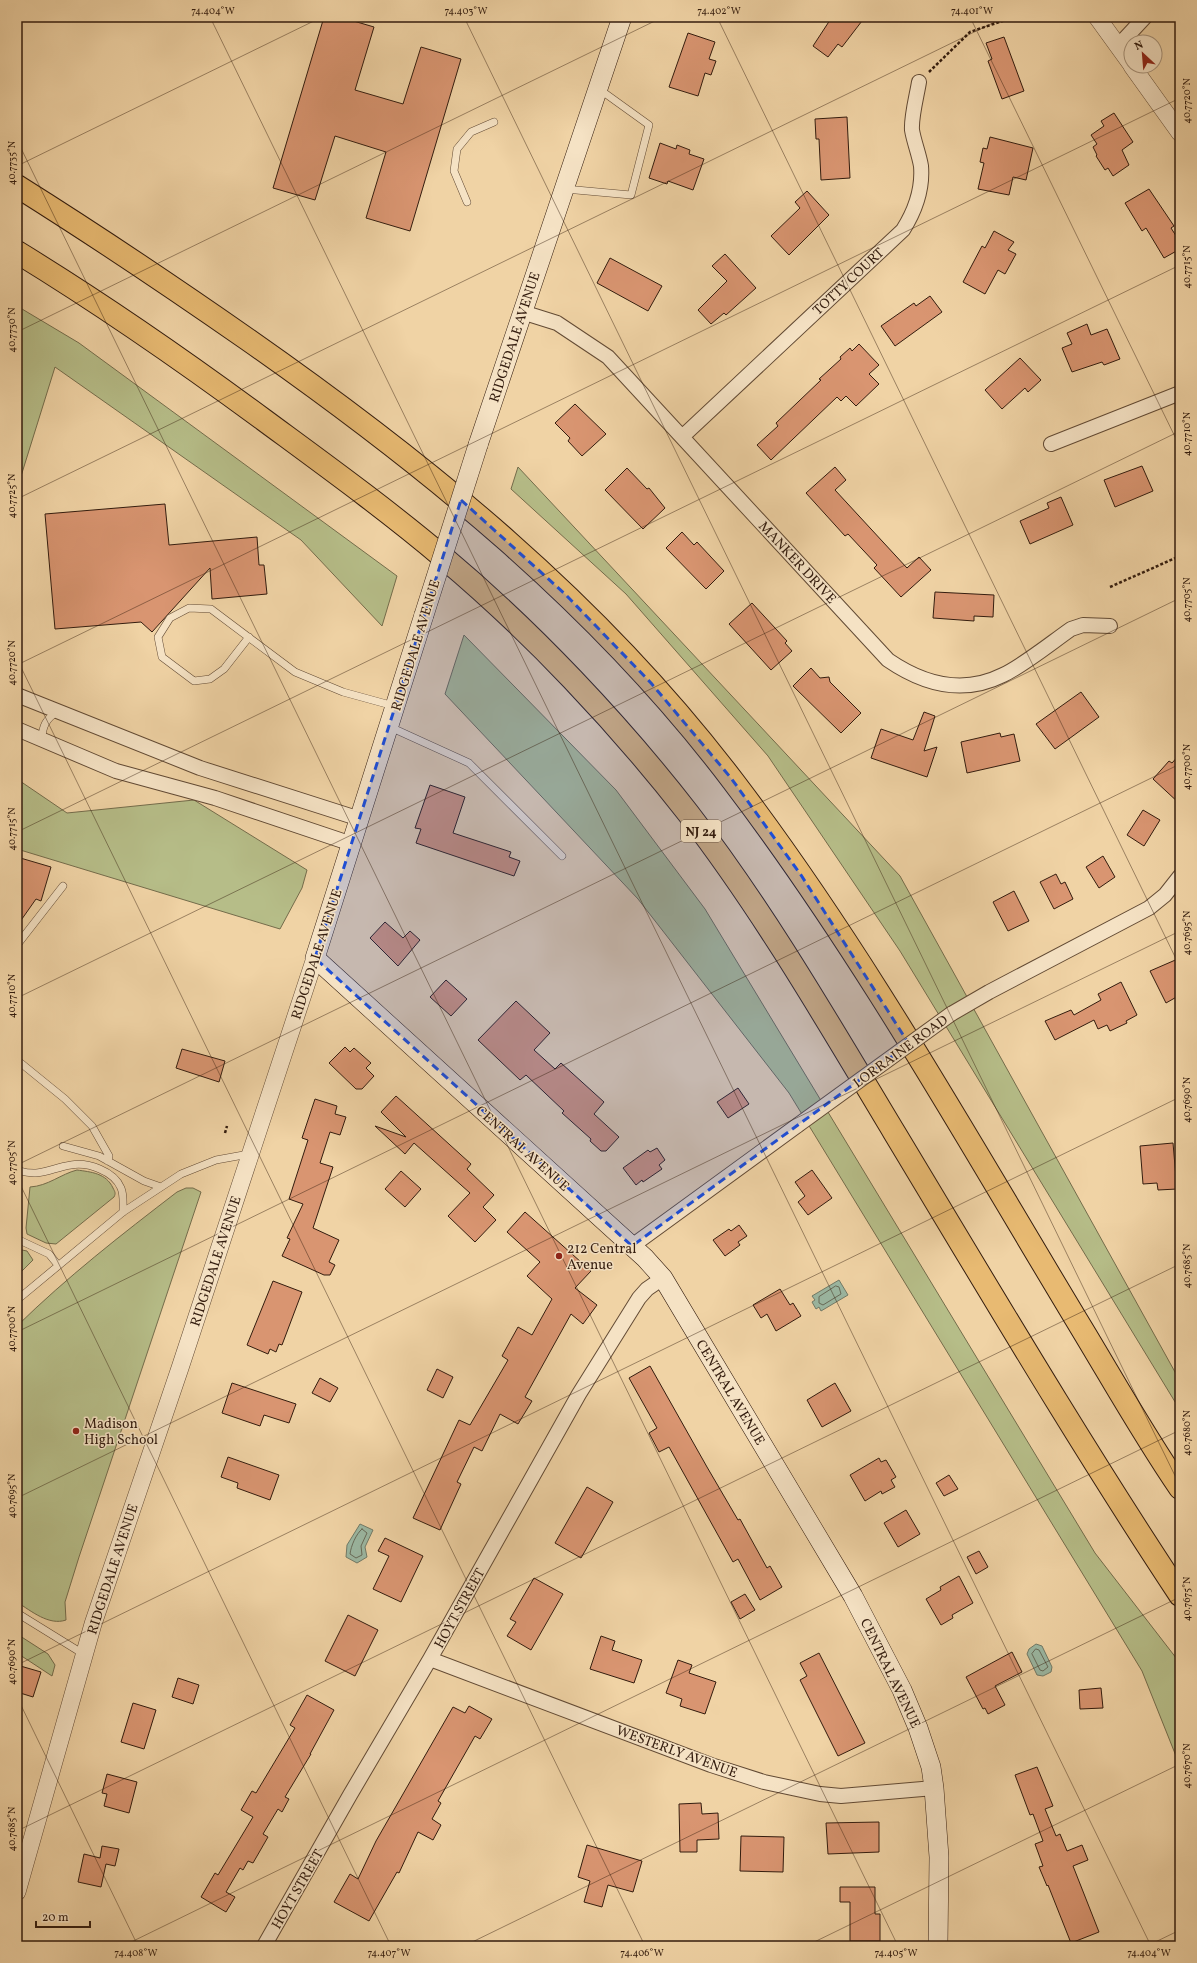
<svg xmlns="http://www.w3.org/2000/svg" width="1197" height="1963" viewBox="0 0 1197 1963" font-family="Vollkorn,serif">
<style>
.green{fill:#b6bd88;stroke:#746c4b}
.water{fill:#9bb8a3;stroke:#717a67}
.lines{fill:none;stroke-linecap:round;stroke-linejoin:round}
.shore{stroke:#676a58;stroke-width:1}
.building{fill:#d99571;stroke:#331c0e}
.service-casing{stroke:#624a34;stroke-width:8}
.minor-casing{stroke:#624a34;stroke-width:16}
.tertiary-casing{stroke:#624a34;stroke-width:18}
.secondary-casing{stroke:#331c0e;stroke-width:20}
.motorway-casing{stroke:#331c0e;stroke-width:24}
.path{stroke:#331c0e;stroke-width:2.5;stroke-dasharray:3 2;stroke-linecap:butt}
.service{stroke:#f5e2c4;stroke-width:7}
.minor{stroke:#f5e2c4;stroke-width:14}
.tertiary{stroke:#f5e2c4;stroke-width:17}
.secondary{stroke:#f5e2c4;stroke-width:19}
.motorway{stroke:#e8ba72;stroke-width:22}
.minor-bridge-casing{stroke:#624a34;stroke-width:16;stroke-linecap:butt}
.secondary-bridge-casing{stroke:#331c0e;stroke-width:20;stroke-linecap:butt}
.minor-bridge{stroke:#f5e2c4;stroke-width:14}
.secondary-bridge{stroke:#f5e2c4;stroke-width:19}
.marked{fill:#1d4ed8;fill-opacity:0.2;stroke:#1d4ed8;stroke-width:3;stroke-dasharray:8 5;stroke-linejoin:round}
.ticks{fill:none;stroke:#331c0e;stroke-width:1;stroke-opacity:0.45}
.poi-dot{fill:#8f2418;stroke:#f5e2c4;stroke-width:1.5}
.labels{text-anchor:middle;stroke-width:3;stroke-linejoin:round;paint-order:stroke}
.shield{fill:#f5e2c4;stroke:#6d5745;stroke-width:1}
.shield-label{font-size:13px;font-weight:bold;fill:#331c0e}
.street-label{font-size:14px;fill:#331c0e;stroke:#f5e2c4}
.poi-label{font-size:14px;fill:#331c0e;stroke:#f5e2c4;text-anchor:start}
.neatline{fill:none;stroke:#331c0e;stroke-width:1.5}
.ticks-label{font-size:10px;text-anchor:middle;fill:#331c0e}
</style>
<rect width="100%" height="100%" fill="#f0d3a5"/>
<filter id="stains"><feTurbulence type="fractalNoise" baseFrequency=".005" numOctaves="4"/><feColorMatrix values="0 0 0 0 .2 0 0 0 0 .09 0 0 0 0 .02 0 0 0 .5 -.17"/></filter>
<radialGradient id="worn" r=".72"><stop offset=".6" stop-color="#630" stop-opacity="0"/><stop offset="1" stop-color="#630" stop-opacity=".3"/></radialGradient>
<path class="green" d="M17 306 79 343 397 576 382 626 301 540 55 367 17 489Z
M518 467 900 876 1180 1381V1410L900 951 768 756 626 594 511 489Z
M464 635 616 790 705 909 1095 1553 1180 1663V1766L1142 1671 789 1093 638 899 445 694Z
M17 779 67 813 194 800 307 870 302 888 280 929 17 849Z
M77 1170C91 1172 106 1173 113 1188 115 1192 116 1193 114 1197L56 1244 46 1243 27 1234 26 1228 30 1187C48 1186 61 1174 77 1170Z
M186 1188H193L201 1192 79 1557 65 1602 66 1620C49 1626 31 1611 17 1602V1326C67 1277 121 1235 177 1192Z
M17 1249 27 1251 33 1260 17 1276Z
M17 1634 48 1654 55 1665 52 1676 17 1653Z"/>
<path class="water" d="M839 1280 848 1295 821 1311 819 1307 816 1309 812 1302 815 1300 812 1296Z
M360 1524 373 1530 365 1547 367 1557 357 1563 346 1557 347 1545Z
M1036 1644 1042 1646 1052 1667 1051 1672 1043 1676 1037 1675 1027 1654 1029 1649Z"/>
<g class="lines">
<path class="shore" d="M836 1286 839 1287 841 1294 823 1305 819 1303V1297Z
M362 1529 367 1533 361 1546 362 1555 356 1558 350 1554C351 1546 356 1534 362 1529Z
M1036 1649 1039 1650 1048 1667 1043 1671 1040 1670 1032 1654Z"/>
</g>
<path class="building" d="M324 17H340L374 27 355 90 403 104 421 47 461 59 410 231 366 218 386 152 335 136 315 200 273 188Z
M832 17H865L842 47 838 44 828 57 813 46Z
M688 33 715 42 709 59 716 61 711 75 705 73 698 96 669 87Z
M1004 37 1024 91 1002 99 988 61 992 59 986 43Z
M1114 113 1133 142 1122 150 1129 165 1113 176 1108 168 1105 170 1096 156 1097 155 1093 147 1097 144 1091 135 1104 126 1101 121Z
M847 117 850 178 821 180 819 139H816L815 119Z
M990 137 1033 148 1026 180 1013 177 1009 195 978 189 984 163 980 162 983 148 987 149Z
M660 143 676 149 677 145 690 150 689 154 704 159 693 190 668 181 667 184 649 178Z
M1149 189 1174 226 1171 228 1180 242V249L1164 258 1146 228 1142 231 1125 203Z
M807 191 829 215 789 255 771 236 800 208 795 202Z
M994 231 1014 242 1008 250 1016 254 1005 274 998 270 985 294 963 282 982 246 985 248Z
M725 254 756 288 726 315 724 313 711 324 698 310 727 281 712 266Z
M610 258 662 286 648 311 597 283Z
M930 296 942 312 895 346 881 326 914 303 916 306Z
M1087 324 1091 335 1107 329 1120 359 1104 365 1102 362 1072 372 1062 348 1072 344 1067 333Z
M859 344 879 365 869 374 879 384 856 406 846 396 841 401 837 397 771 460 757 445 778 426 776 423 821 380 819 379 841 359 840 357 850 348 852 351Z
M1020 358 1041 380 1028 392 1025 388 1002 409 985 390Z
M575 404 606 434 582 456 568 441 570 438 555 423Z
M1142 466 1153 491 1115 507 1104 480Z
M835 467 846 480 835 490 907 568 919 557 931 570 901 597 874 568 877 565 848 534 845 536 806 493Z
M627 468 647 489 649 488 665 508 643 529 605 490Z
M1061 497 1073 525 1030 544 1020 521 1049 508 1047 503Z
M165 504 169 545 257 537 259 565H264L267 594 212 599 210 568 152 632 141 622 55 629 45 514Z
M682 532 694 545 697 542 724 571 706 589 666 548Z
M935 592 994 595 993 617 974 616V621L933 618Z
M752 603 787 641 785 643 792 651 771 670 729 624Z
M811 668 820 678 829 677 830 682 861 713 841 733 793 686Z
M1081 692 1099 717 1055 749 1036 724Z
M924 712 935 716 924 751 937 747 927 777 871 758 881 729 913 740Z
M1000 733 1001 737 1014 734 1020 761 967 773 961 742Z
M1180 754V804L1153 779 1169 761 1172 763Z
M430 785 465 797 453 833 511 852 509 857 520 861 514 876 416 843 421 829 415 828Z
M1143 810 1160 820 1144 846 1127 835Z
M1103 856 1115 877 1099 888 1086 867Z
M17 857 51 867 41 901 36 899 17 926Z
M1056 874 1061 884 1065 882 1073 899 1054 909 1040 882Z
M1014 891 1029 921 1008 931 993 902Z
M385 922 403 938 410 931 420 940 398 966 370 938Z
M1180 958V995L1166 1003 1150 971Z
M446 980 467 999 451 1016 430 997Z
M1121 982 1137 1015 1126 1021 1127 1023 1110 1031 1107 1025 1098 1029 1094 1020 1055 1040 1045 1021 1071 1010 1074 1015 1101 1000 1098 994Z
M516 1001 550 1033 534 1050 555 1069 561 1063 604 1102 594 1114 619 1137 606 1151H601L590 1141 591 1139 562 1113 564 1111 526 1075 520 1080 478 1040Z
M345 1047 350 1052 354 1048 371 1063 366 1068 374 1076 362 1089H356L329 1063Z
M182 1049 225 1061 219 1082 176 1068Z
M738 1088 749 1104 728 1118 717 1102Z
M396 1096 471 1164 467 1169 494 1195 483 1207 496 1220 475 1242 448 1216 470 1193 414 1143 405 1154 375 1126 406 1137 381 1112Z
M315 1099 337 1106 335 1114 346 1117 340 1135 330 1132 320 1163 333 1167 313 1228 339 1240 329 1262 335 1265 330 1275H324L282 1256 290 1239 287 1238 303 1204 289 1199 308 1140 302 1138Z
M1173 1143 1177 1189 1158 1190 1157 1183 1143 1184 1140 1146Z
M657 1148 665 1160 659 1165 662 1169 643 1182 642 1180 636 1185 623 1168 648 1150 650 1152Z
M812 1170 832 1198 808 1215 798 1202 805 1196 795 1182Z
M401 1171 421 1189 405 1207 385 1189Z
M525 1212 591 1271 575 1288 597 1305 583 1324 571 1314 525 1397 532 1401 518 1424 500 1414 482 1451 474 1447 457 1482 461 1484 440 1530 413 1518 459 1420 470 1425 508 1360 502 1356 518 1327 532 1335 552 1299 527 1276 540 1262 507 1232Z
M739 1225 747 1236 738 1242 740 1245 725 1256 713 1240 729 1229 731 1231Z
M273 1281 302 1292 282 1345 279 1344 276 1352 270 1349 268 1354 247 1345Z
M780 1289 790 1305 793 1303 801 1316 776 1331 767 1314 761 1318 753 1305Z
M650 1366 707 1467 738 1520 740 1519 767 1568 770 1566 782 1587 760 1600 738 1559 733 1562 669 1447 659 1452 649 1433 657 1428 629 1378Z
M437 1369 453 1377 443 1398 427 1390Z
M320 1378 338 1388 330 1402 312 1393Z
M232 1383 296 1404 289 1423 264 1415 260 1426 222 1413Z
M835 1383 851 1411 822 1427 807 1400Z
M228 1457 279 1475 270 1500 237 1488 238 1483 221 1477Z
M879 1458 881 1462 886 1460 896 1477 891 1480 895 1487 882 1494 881 1491 865 1501 850 1475Z
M949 1475 958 1489 944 1496 936 1483Z
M587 1487 613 1502 581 1558 555 1543Z
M906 1510 920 1534 898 1547 884 1523Z
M385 1538 423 1556 401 1602 373 1589 389 1556 378 1551Z
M979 1551 988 1567 976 1574 967 1557Z
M959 1576 973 1603 952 1615 953 1618 941 1625 926 1599 941 1590 940 1587Z
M534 1578 563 1594 531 1650 507 1636 516 1622 510 1619Z
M745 1594 755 1610 740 1619 731 1602Z
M348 1615 378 1630 355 1676 325 1661Z
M601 1636 615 1641 612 1650 642 1660 634 1683 590 1669Z
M1012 1652 1022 1672 995 1686 1005 1705 988 1714 985 1708 983 1709 966 1677Z
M819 1653 865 1743 838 1756 800 1680 807 1676 800 1663Z
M678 1660 692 1665 689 1673 716 1682 705 1714 680 1706 682 1699 666 1693Z
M17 1665 41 1672 33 1697 17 1692Z
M178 1678 199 1685 193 1704 172 1697Z
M1101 1688 1103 1708 1080 1709 1079 1690Z
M307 1695 334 1710 310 1754H311L285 1797 289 1799 282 1812 278 1809 263 1834 268 1837 253 1863 248 1861 243 1870 240 1868 226 1892 235 1897 226 1912 201 1897 215 1873 218 1875 253 1817 241 1810 252 1791 256 1793 295 1728 290 1725Z
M133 1703 156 1710 144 1749 121 1742Z
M469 1706 492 1719 480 1739 475 1736 438 1801 441 1803 432 1819 441 1825 433 1840 418 1832 399 1873 397 1872 369 1921 334 1902 350 1874 358 1879 376 1841 453 1707 465 1713Z
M1037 1767 1053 1806 1045 1809 1056 1836 1060 1834 1067 1851 1082 1845 1088 1860 1073 1866 1099 1932 1071 1943 1048 1885 1047 1886 1039 1867 1043 1866 1035 1844 1043 1841 1033 1814 1030 1815 1015 1775Z
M107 1774 137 1782 129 1813 104 1806 107 1794 102 1793Z
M701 1803 702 1814 718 1813 719 1839 697 1840V1852H680L679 1804Z
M879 1822V1852L828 1854 826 1823Z
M741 1836 784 1837 783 1872 740 1871Z
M587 1845 642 1861 633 1892 608 1885 602 1907 584 1902 590 1881 578 1877Z
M102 1846 119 1849 115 1866 106 1864 101 1887 78 1882 84 1854 100 1858Z
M840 1887H875V1914H880V1941H850V1902H840Z"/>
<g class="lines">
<defs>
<path id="service" d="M565 189 631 195 649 125 599 89
M467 202 454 171 457 149 471 132 494 122
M249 637 224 669 210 679 194 681 162 657 158 637 170 618 189 608 211 609 295 672 343 692 394 706
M390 727 469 763 562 856
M42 740C42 726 46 719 58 711
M17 945 63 886
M17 1060 65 1099 92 1126 109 1156 108 1161
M63 1146 99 1156 144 1181 161 1187
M20 1171C41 1177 51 1168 71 1165 88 1162 114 1171 121 1188 124 1195 123 1204 123 1212
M17 1239 49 1254 58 1265
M17 1300 123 1212 181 1174 216 1160 249 1154
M17 1613 85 1655"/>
<path id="minor" d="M1118 46 1145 17
M522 312 557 323 608 357 888 660C923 684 963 695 1003 675 1024 665 1051 643 1071 629L1083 625 1110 626
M682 437 903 230C915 211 923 190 921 166 919 154 914 142 912 130 911 117 917 95 919 82
M1051 444 1180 393
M17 695 200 768 360 819
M17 729 116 771 215 798 352 844
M951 1014 989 992 1149 908 1165 895 1180 876
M632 1246 798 1125
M430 1659 711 1765 764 1782 820 1794 841 1796 934 1788
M264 1946 350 1795 430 1659 579 1394 639 1298 647 1289 663 1278"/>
<path id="tertiary" d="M1097 17 1131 64
M1132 66 1180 133
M17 1892 93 1624 180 1368 315 958"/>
<path id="secondary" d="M478 445 622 17
M424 615 315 958 645 1258 663 1278 853 1596 902 1690 918 1728 931 1767 934 1788 939 1857 938 1946"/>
<path id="motorway" d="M17 186C95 235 171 286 247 339 427 465 599 604 733 781 864 953 970 1144 1082 1329 1114 1382 1145 1437 1180 1488
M17 252C102 304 184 361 264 420 325 465 386 509 444 558 531 631 618 723 688 813 765 913 829 1024 894 1132 988 1288 1080 1444 1180 1595"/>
</defs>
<use href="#service" class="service-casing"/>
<use href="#minor" class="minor-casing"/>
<use href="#tertiary" class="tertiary-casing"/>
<use href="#secondary" class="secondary-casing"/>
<use href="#motorway" class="motorway-casing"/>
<path class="path" d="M929 72 970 32 1014 17
M1110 587 1180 556
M225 1133 227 1126"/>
<use href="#service" class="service"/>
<use href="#minor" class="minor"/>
<use href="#tertiary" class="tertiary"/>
<use href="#secondary" class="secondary"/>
<use href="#motorway" class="motorway"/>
<defs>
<path id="minor-bridge" d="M798 1125 951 1014"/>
<path id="secondary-bridge" d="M424 615 478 445"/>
</defs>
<use href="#minor-bridge" class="minor-bridge-casing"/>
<use href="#secondary-bridge" class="secondary-bridge-casing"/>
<use href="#minor-bridge" class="minor-bridge"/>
<use href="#secondary-bridge" class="secondary-bridge"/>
</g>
<path class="marked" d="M461 500 565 594 651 683 731 778 801 875 909 1044 632 1246 315 958Z"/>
<path class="ticks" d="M210 17 1151 1946M464 17 1180 1486M717 17 1180 967M970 17 1180 447M17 140 898 1946M17 166 322 17M17 332 663 17M17 499 1005 17M17 659 645 1946M17 665 1180 98M17 832 1180 265M17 998 1180 431M17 1165 1180 598M17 1178 391 1946M17 1332 1180 764M17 1498 1180 931M17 1665 1180 1097M17 1697 138 1946M17 1831 1180 1264M123 1946 1180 1430M464 1946 1180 1597M806 1946 1180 1764M1147 1946 1180 1930"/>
<g class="poi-dot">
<circle cx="559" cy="1256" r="4"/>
<circle cx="76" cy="1431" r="4"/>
</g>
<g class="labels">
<rect class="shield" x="681" y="820" width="40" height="22" rx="3"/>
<g class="shield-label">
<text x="701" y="836">NJ 24</text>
</g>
<g class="street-label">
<text transform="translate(848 281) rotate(-43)" y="5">TOTTY COURT</text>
<text transform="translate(514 337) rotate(-72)" y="5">RIDGEDALE AVENUE</text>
<text transform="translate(798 562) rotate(47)" y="5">MANKER DRIVE</text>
<text transform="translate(415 645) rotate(-73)" y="5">RIDGEDALE AVENUE</text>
<text transform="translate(316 954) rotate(-72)" y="5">RIDGEDALE AVENUE</text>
<text transform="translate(900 1051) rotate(-36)" y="5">LORRAINE ROAD</text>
<text transform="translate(523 1148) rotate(42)" y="5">CENTRAL AVENUE</text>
<text transform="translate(215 1261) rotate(-72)" y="5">RIDGEDALE AVENUE</text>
<text transform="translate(731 1392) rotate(59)" y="5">CENTRAL AVENUE</text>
<text transform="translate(112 1569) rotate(-72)" y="5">RIDGEDALE AVENUE</text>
<text transform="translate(459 1608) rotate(-61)" y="5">HOYT STREET</text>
<text transform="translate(891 1673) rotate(64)" y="5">CENTRAL AVENUE</text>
<text transform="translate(677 1751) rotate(20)" y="5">WESTERLY AVENUE</text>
<text transform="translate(297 1889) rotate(-60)" y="5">HOYT STREET</text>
</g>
<g class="poi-label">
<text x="567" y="1253">212 Central<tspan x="567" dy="16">Avenue</tspan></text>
<text x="84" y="1428">Madison<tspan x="84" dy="16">High School</tspan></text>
</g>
</g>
<rect width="1197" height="1963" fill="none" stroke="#f0d3a5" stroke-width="44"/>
<g transform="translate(1143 54) rotate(334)"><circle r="19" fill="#f5e2c4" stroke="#a7937b"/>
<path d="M0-3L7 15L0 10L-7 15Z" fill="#8f2418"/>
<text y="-6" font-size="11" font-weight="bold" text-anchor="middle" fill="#331c0e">N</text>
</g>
<path d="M36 1921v6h54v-6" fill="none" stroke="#331c0e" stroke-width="2"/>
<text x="42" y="1921" font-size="12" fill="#331c0e" stroke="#f5e2c4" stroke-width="3" paint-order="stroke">20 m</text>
<rect x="22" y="22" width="1153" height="1919" class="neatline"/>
<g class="ticks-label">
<text x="213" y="14">74.404°W</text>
<text x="466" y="14">74.403°W</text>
<text x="719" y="14">74.402°W</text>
<text x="972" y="14">74.401°W</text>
<text transform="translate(1186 101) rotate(-90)" y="4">40.7720°N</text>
<text transform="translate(11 163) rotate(-90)" y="4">40.7735°N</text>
<text transform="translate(1186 267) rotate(-90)" y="4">40.7715°N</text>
<text transform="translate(11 330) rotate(-90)" y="4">40.7730°N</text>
<text transform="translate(1186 434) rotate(-90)" y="4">40.7710°N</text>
<text transform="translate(11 496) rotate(-90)" y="4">40.7725°N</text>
<text transform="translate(1186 600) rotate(-90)" y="4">40.7705°N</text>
<text transform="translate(11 663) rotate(-90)" y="4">40.7720°N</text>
<text transform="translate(1186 767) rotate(-90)" y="4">40.7700°N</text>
<text transform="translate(11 829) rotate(-90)" y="4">40.7715°N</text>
<text transform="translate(1186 933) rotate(-90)" y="4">40.7695°N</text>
<text transform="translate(11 996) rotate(-90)" y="4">40.7710°N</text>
<text transform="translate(1186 1100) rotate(-90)" y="4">40.7690°N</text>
<text transform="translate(11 1163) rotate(-90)" y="4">40.7705°N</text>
<text transform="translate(1186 1266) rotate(-90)" y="4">40.7685°N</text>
<text transform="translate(11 1329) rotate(-90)" y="4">40.7700°N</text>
<text transform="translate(1186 1433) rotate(-90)" y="4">40.7680°N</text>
<text transform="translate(11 1496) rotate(-90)" y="4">40.7695°N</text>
<text transform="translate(1186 1599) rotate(-90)" y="4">40.7675°N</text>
<text transform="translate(11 1662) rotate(-90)" y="4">40.7690°N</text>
<text transform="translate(1186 1766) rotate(-90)" y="4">40.7670°N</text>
<text transform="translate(11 1829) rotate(-90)" y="4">40.7685°N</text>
<text x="136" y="1956">74.408°W</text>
<text x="389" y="1956">74.407°W</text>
<text x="642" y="1956">74.406°W</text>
<text x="896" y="1956">74.405°W</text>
<text x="1149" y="1956">74.404°W</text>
</g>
<rect width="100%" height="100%" filter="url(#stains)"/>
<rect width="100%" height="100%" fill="url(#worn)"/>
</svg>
